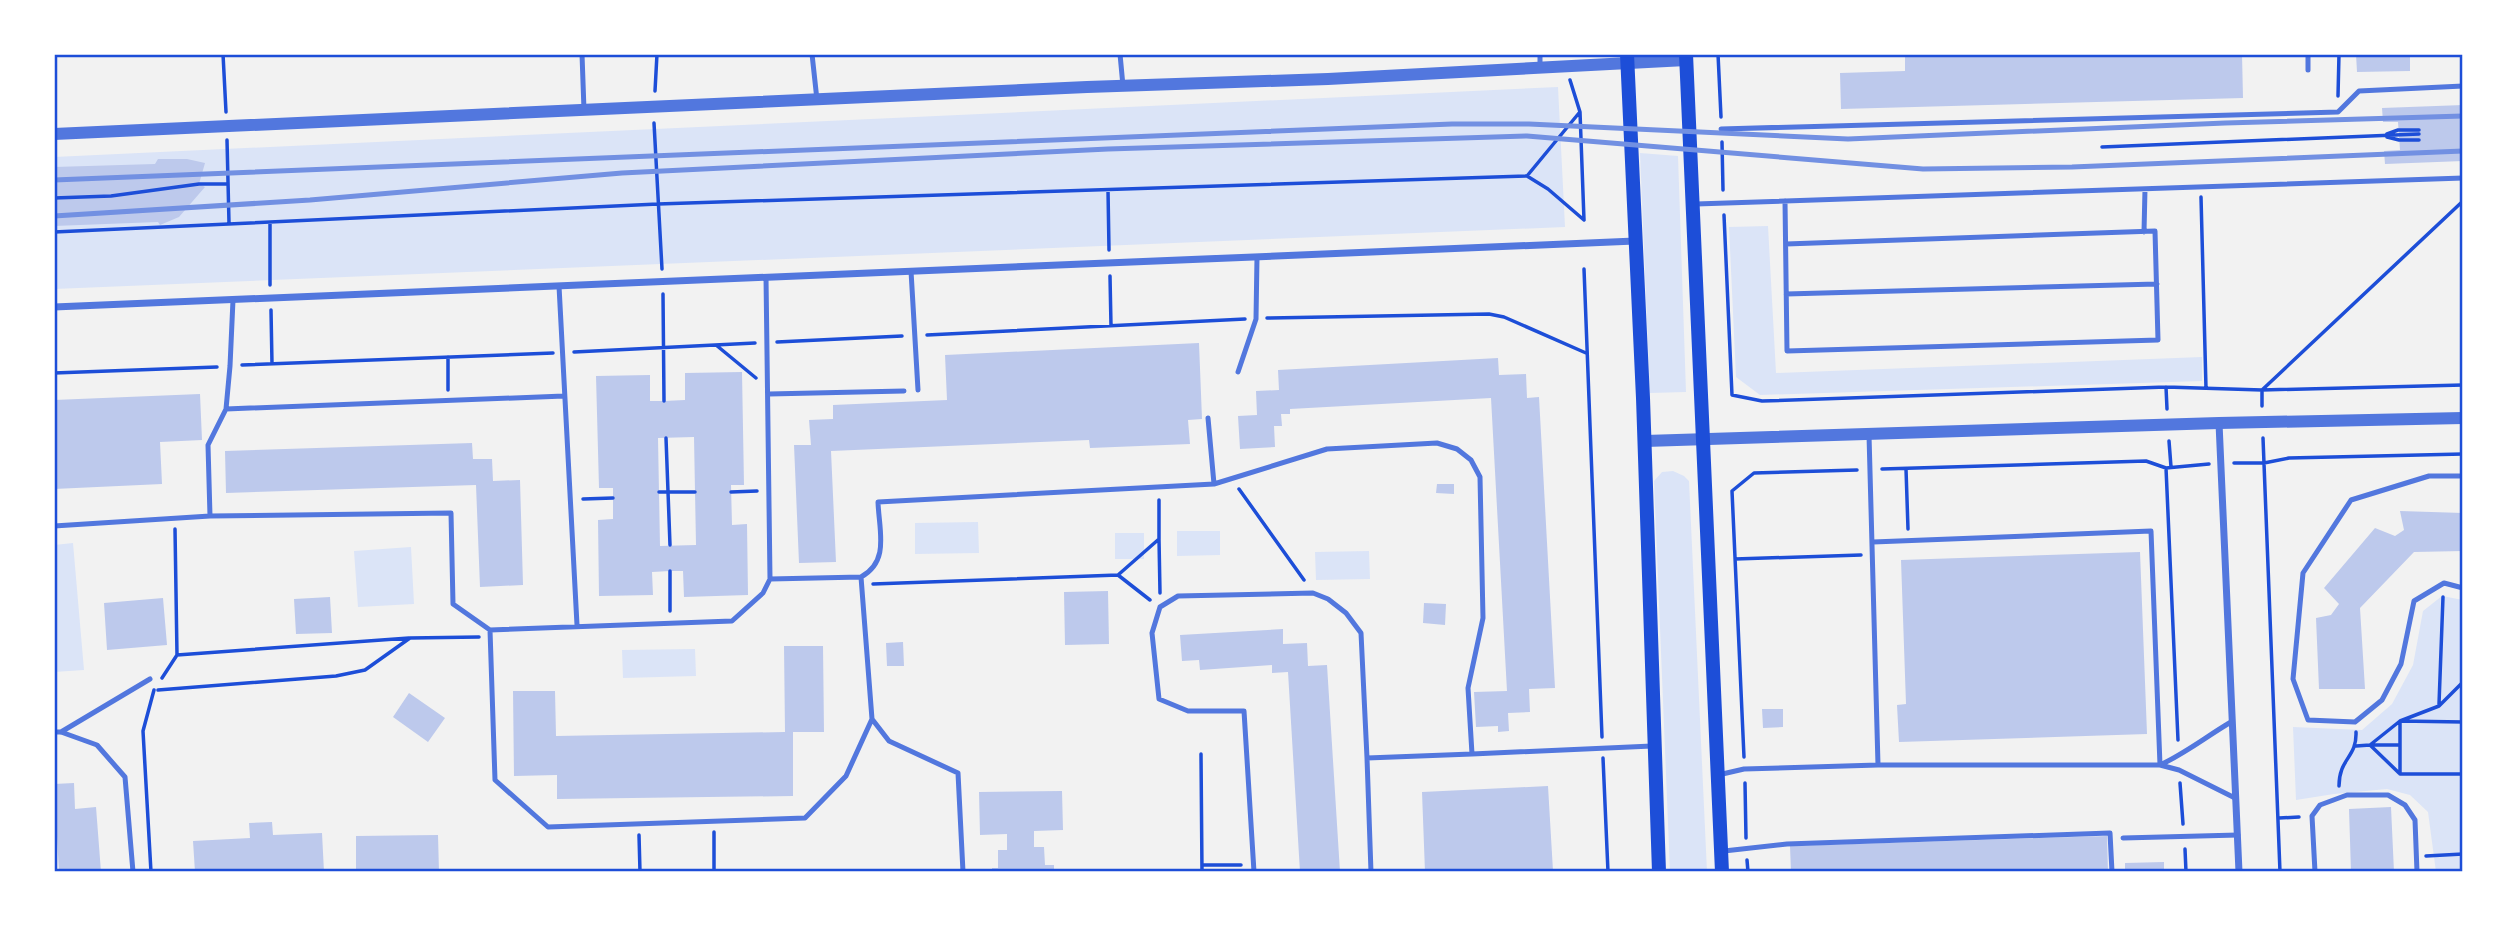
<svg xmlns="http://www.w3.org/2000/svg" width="2517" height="926" viewBox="0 0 2517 926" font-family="'Sofia Sans Condensed',sans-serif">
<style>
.green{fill:#dbe4f7}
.building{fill:#bdc9ec;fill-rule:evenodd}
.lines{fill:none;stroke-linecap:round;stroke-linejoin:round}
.path{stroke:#1d4ed8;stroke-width:3.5}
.service{stroke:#5277de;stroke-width:5}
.minor{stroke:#5277de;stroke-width:7}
.tertiary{stroke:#5277de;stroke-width:12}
.secondary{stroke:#1d4ed8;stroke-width:14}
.rail{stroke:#7290e2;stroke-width:5}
.neatline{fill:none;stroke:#1d4ed8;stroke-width:2.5}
</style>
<rect width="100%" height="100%" fill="#f2f2f2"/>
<path class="green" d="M1558 87 1565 227 54 289V157Z
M1640 153 1678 156 1686 392 1650 393Z
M1768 226 1776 373 2202 357V381L1760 395 1736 377 1729 227Z
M1673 471 1684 476 1689 481 1707 872H1670L1654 481 1662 472Z
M978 522 979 553 915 554V523Z
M1177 531H1220V555L1177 556Z
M1115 533H1144V559H1115Z
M73 543 84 670 54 672V545Z
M411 547 414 604 358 607 354 551Z
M1369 551 1370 579 1316 580 1315 552Z
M2442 596 2463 600V872H2436L2428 812 2410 795 2387 789 2334 794 2296 800 2293 727 2362 730 2392 704 2413 665 2423 611Z
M695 649 696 676 623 678 622 650Z"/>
<path class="building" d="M1905 54H2242L2243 98 1841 109 1840 73 1905 71Z
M2356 54H2410V71L2357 72Z
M2463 105V161L2385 164 2384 151 2400 150 2398 122H2383L2382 108Z
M158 159H187L205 163 199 184 205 187 179 217 160 225 158 222 54 226V167L155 164Z
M1199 343 1202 419 1188 420 1190 444 1090 448 1089 440 831 451 836 562 799 563 794 445H811L809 420 833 419V405L947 400 945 355Z
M1498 358 1499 375 1526 374 1527 398 1539 397 1555 688 1529 689 1530 712 1508 713 1509 731 1498 732V726L1476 727 1474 692 1507 691 1491 398 1290 409V414H1281L1282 426H1274L1275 447 1240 449 1238 416 1257 415 1256 391 1279 390 1278 370Z
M742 372 744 485H731L732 525 747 524 748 595 684 597 683 571H670L652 572 653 595 599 596 598 520 613 519V488H599L596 376 650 375V401H664L685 400V373ZM694 437 696 545 660 546 658 438Z
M200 394 202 440 160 442 162 484 54 489V400Z
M472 443 473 459H492L493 481 520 480 523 585 480 587 476 485 226 493 225 451Z
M1437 484H1454V494L1436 493Z
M2400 511 2463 513V551L2414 552 2360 608 2365 689H2319L2316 618 2331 615 2339 604 2324 588 2375 528 2395 536 2404 530Z
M2140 552 2147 734 1899 742 1897 705 1906 704 1901 560Z
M1108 591 1109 644 1065 645 1064 592Z
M330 597 332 633 296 634 294 599Z
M163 598 167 645 107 650 104 603Z
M1424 603 1446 604 1445 625 1423 623Z
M1283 629V644L1307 643 1308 666 1327 665 1340 872H1300L1288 672 1272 673V665L1200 670 1199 660 1182 661 1180 635Z
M903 642 904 666H887L886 643Z
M784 646H823L824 732H793V796L557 799V775L514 776 513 691H555L556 736 785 732Z
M409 693 445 718 428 742 393 717Z
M1762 709H1783V727L1763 728Z
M74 783 75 809 96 807 101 872H59L54 784Z
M1548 786 1553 871 1425 872 1422 792Z
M1062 791 1063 830 1034 831V847H1044L1045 865H1054V872H992V868H998V850H1007V834L980 835 979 792Z
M2391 807 2394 872H2351L2349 809Z
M272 822 273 835 322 833 324 872H195L193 841 250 838 249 823Z
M438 835 439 872H356V836Z
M2107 836 2108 872H1791L1790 846Z
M2164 862V872H2125V863Z"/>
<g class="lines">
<path class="path" d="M223 54 226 112
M1718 54 1721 117
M1570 80 1580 112 1584 220
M655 91 657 54
M2338 96 2339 54
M654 123 662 269
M2387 134 2398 130H2419
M2387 137 2399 140H2419
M227 140 229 223
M1722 142 1723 190
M2102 147 2419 134
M1527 176 1579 113
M1108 190 1109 250
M2201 197 2206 388
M54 198 111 196 199 184H228
M1724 215 1732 395 1762 401 2166 387 2262 390 2463 385
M270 222V285
M54 232 658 204 1527 176 1548 189 1584 220
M1584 269 1602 737
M1110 276 1111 326
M663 294 664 401
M271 310 272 364
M1267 318 1489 314 1504 317 1586 353
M927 335 1245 319
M777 342 902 336
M716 345 756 378
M574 352 755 343
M448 357V390
M242 365 553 353
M54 373 217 367
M2166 387 2167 409
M2262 406V390L2463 201
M666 438 670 545
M2263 438 2280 872
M2169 441 2171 467
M2234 463H2264L2289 458 2463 454
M2166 468 2178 740
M1882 469 2146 461 2166 468 2209 464
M1906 469 1908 529
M1239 489 1304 580
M659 492H695
M731 492 757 491
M583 499 613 498
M1159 539 1160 593
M1735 559 1861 555
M1118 575 1150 600
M873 584 1118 575 1159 539V500
M670 611V571
M177 655 409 638
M162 678 177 655 175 529
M158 690 336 676 365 670 410 638 479 637
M2439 704 2443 597
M2463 722 2400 721V774H2463
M2400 745H2370L2400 721 2439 706 2463 682
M2356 746 2370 745 2399 773
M1201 754 1202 872
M1744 757 1732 491 1754 473 1857 470
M1603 758 1608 872
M1745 783 1746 838
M2180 783 2183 824
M2339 786C2339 758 2357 758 2356 732
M2279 818 2299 817
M714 832V872
M639 835 640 872
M2185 849 2186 872
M2426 856 2463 854
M1747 860 1748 872
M1203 865H1241
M151 872 143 731 154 690"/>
<path class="service" d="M582 54 584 110
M812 54 817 100
M1120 54 1123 86
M1540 54V67
M2308 54V70
M1721 129 2338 112 2359 91 2463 86
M1785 201 1787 351 2158 340 2155 231 1786 244
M1696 204 2463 178
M2144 232 2145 189
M911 271 918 390
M766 277 770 579
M559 286 577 625
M1786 294 2157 284
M233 300 230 366 226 409 208 445 210 516 451 513 453 604 490 630 732 621 763 593 770 579 861 577C890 561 879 531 878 502L1214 484 1327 449 1437 443 1457 449 1471 460 1480 477 1483 618 1468 688 1472 754 1652 746
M1238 372 1256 319 1257 257
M769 394 904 391
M226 409 564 396
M1208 418 1214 484
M1869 435 1878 765
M2463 476H2429L2351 500 2303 573 2293 679 2308 720 2355 722 2382 700 2401 664 2414 601 2444 583 2463 588
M54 526 210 516
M1873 542 2151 531 2160 765
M490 630 495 780 548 827 805 818 846 776 872 719 861 577
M872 719 889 741 958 773 963 872
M54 732H61L97 745 125 777 133 872
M61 732 150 679
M2160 765C2186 753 2207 736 2231 722
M1718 775 1744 769 1878 765H2160L2179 770 2235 798
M2123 838 2238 835
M1724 851 1787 844 2110 833 2112 872
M1254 872 1244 711H1188L1159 699 1152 633 1160 607 1178 596 1313 593 1328 599 1346 613 1361 633 1367 758
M1371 872 1367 758 1472 754
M2315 872 2312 816 2320 805 2347 795H2388L2405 805 2415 820 2417 872"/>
<path class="minor" d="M54 307 1635 241
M2219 423 2239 872"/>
<path class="tertiary" d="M54 134 1087 87 1328 79 1686 60
M1645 441 2219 423 2463 418"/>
<path class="secondary" d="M1627 54 1643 398 1659 872
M1686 54 1722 872"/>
<path class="rail" d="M54 180 1452 124H1529L1848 139 2225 123 2463 116
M54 216 310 200 622 173 1108 149 1527 136 1923 169 2072 167 2463 151"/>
</g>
<rect width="2517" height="926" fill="none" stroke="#ffffff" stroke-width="112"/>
<rect x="56" y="56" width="2405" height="814" class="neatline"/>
</svg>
